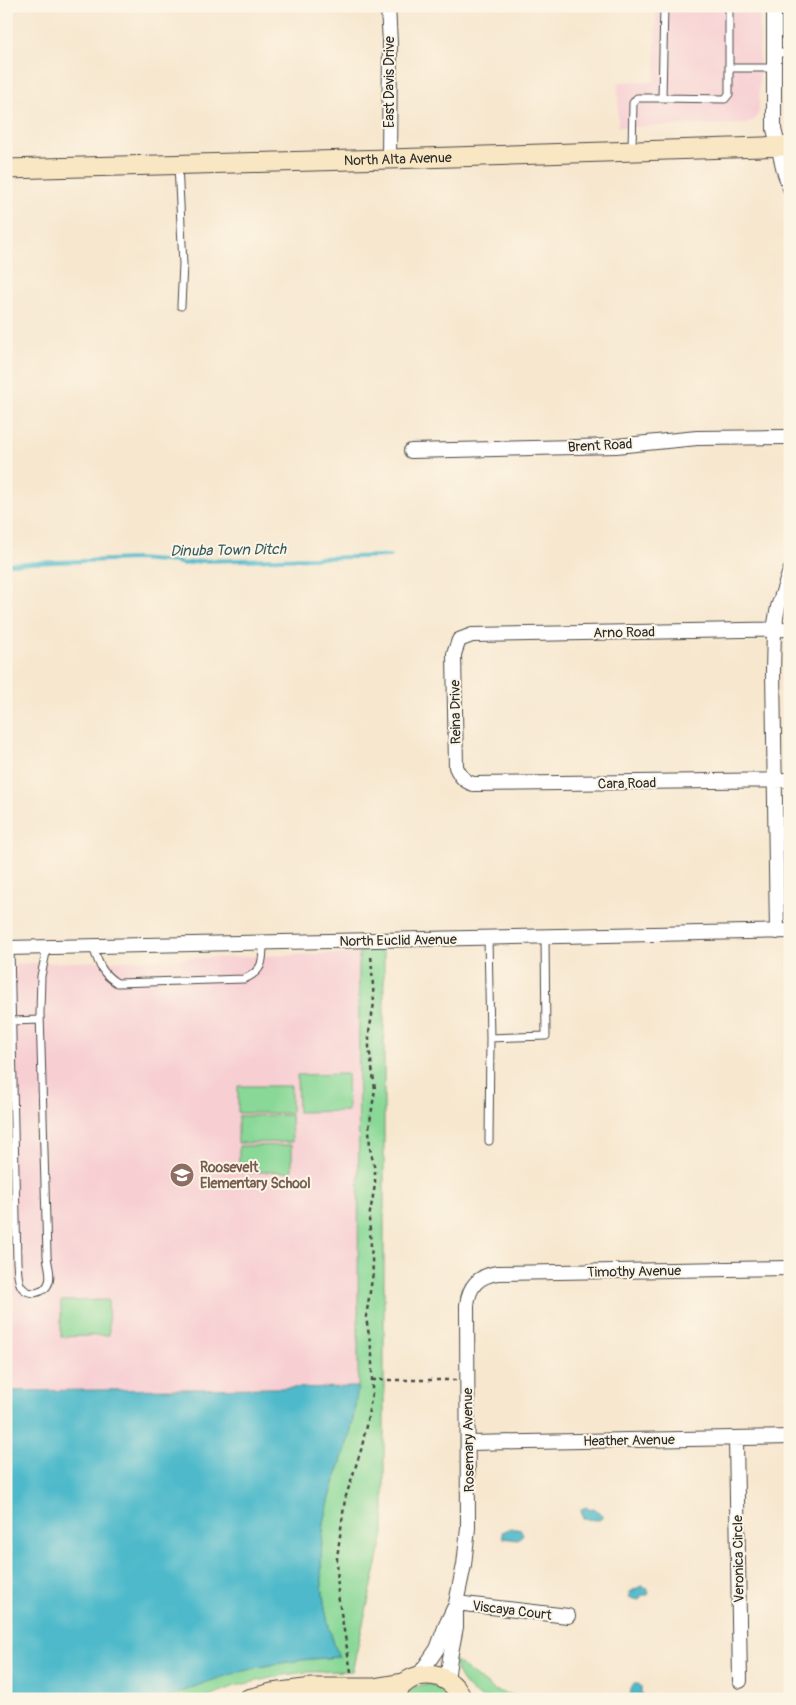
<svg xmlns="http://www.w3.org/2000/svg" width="796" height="1705" viewBox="0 0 796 1705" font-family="Pangolin,sans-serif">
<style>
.built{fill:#f7cfd3}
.green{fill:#89d897;stroke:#5a8261}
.water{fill:#4db9ca;stroke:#3c727a}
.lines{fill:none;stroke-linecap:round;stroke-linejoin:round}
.stream{stroke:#4db9ca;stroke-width:4}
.lane-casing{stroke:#4a4744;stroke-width:9}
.street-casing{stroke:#4a4744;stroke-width:16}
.secondary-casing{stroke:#4a4744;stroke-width:21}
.path{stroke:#4a4744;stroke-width:2.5;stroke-dasharray:4 4;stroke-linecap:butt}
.lane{stroke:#fff;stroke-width:7}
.street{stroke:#fff;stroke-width:14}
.secondary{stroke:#f9e7c3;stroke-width:19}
.labels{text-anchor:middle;stroke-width:4;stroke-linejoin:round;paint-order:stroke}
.street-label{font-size:14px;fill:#2b2b2b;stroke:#fcf5e5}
.education-label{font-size:14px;font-weight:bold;fill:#785e54;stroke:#fcf5e5;text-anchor:start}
.water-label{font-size:15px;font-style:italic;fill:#375d63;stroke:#fcf5e5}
</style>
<rect width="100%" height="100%" fill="#fcf5e5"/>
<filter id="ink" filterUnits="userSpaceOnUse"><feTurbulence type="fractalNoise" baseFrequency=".02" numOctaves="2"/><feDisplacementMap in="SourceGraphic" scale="10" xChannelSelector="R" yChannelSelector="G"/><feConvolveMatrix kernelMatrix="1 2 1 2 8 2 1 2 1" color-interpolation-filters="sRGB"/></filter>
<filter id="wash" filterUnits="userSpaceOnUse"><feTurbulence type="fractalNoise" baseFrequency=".0096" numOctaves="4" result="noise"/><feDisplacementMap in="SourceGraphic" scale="20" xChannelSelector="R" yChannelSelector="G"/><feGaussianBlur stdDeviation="1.12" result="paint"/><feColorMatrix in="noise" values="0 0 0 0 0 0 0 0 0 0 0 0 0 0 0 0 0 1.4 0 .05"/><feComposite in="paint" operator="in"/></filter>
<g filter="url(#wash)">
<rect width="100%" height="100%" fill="#f7e7cf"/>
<path class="built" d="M656 6H760L759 112 755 119 746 124 618 127V82L655 81Z
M788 6H790V122L787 120 786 115Z
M359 953 358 1387 6 1391V964Z"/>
<path class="green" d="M367 950H375L384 953V1534L352 1671 307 1672 284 1675 235 1686 201 1699H166C202 1682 241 1668 281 1662 300 1659 319 1659 339 1657 324 1621 319 1580 322 1540 325 1503 340 1468 350 1433 354 1418 355 1402 358 1387L359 953Z
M347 1074 348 1111 298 1112 297 1075Z
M238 1086H291V1113H238Z
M291 1115 292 1142 238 1143V1116Z
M292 1145V1172H239V1146Z
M108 1300 109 1335 61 1337V1301Z
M454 1660 494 1690 528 1699H483C468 1691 456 1677 454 1660Z
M425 1684C437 1686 445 1688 452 1699H403L413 1688Z"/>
<path class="water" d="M358 1387C355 1402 354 1418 350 1433 340 1468 325 1503 322 1540 319 1580 324 1621 339 1657 278 1660 221 1673 166 1699H6V1391Z
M586 1507 589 1509 594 1508 602 1515V1518L599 1520 583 1519 581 1509Z
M511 1528 521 1530 523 1534 518 1540 503 1538 502 1532Z
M641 1586 646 1588 649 1592 648 1595H642L639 1600 630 1598 629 1595 630 1592Z
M634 1684H638L641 1686V1692L644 1699H630L631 1689Z"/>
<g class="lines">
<path class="stream" d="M6 564 135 559 177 562 183 564 201 561 390 556"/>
</g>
</g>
<g filter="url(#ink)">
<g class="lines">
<defs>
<path id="lane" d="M729 6V68H774
M774 53H790
M662 98 725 99 729 94V68
M632 150 633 103 637 98H662L664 6
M178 165 183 264 181 306
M488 938 490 1038 546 1036 545 937
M93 947C99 964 101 973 117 983L244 979C263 971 263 962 263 943
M10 948 17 1262C18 1270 17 1279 21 1286 28 1297 45 1294 49 1282 52 1273 47 1264 47 1255L40 1013 41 976 47 948
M12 1021 40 1020
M489 1141 490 1038"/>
<path id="street" d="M388 6 390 44 389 159
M774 6V129L784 171 790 188
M411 451 616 446 697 438 790 437
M790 629 472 635 459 640 454 654 456 767C460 776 464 781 473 784L790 780
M777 932 773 672 774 629 778 607 790 571
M6 948 790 931
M736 1438 740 1681
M469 1443 790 1437
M456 1603 568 1616
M419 1675 437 1649 446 1625 454 1608
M447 1680 450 1658 456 1627V1603L464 1565 468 1528 467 1305C469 1286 478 1276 497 1273L790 1268"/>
<g id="secondary">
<path id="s1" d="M6 169 389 159 790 146"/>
<path d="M248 1699 272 1693 313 1688H373L403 1683"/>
<path d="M393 1699C406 1667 449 1667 462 1699"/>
</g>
</defs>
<use href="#lane" class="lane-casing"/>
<use href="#street" class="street-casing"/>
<use href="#secondary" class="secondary-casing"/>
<path class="path" d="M372 1380H456
M351 1672 338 1595 337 1558 345 1499 362 1447 372 1394V1354L366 1317 373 1273 369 1218 375 1185V1170L370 1148 369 1128 375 1089 369 1047V1033L374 1003 371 954"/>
<use href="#lane" class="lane"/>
<use href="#street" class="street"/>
<use href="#secondary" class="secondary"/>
</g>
</g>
<defs>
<symbol id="school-disc" viewBox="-11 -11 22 22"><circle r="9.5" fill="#8d6e63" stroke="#fcf5e5"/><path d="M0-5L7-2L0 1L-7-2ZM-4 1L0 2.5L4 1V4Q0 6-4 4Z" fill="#fff"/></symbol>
</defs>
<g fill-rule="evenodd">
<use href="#school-disc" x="168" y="1161" width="28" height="28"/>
</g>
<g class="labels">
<g class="street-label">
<text transform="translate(389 82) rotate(-90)" y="5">East Davis Drive</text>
<text dy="5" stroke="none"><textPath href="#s1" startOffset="392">North Alta Avenue</textPath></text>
<text transform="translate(600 445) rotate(-3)" y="5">Brent Road</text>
<text transform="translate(624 632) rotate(-1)" y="5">Arno Road</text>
<text transform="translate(455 712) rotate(-91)" y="5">Reina Drive</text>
<text transform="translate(627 783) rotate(-1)" y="5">Cara Road</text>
<text transform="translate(398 940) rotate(-1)" y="5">North Euclid Avenue</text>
<text transform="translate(634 1271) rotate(-1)" y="5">Timothy Avenue</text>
<text transform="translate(468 1440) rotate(-91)" y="5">Rosemary Avenue</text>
<text transform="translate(629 1440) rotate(-1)" y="5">Heather Avenue</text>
<text transform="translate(738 1559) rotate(-91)" y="5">Veronica Circle</text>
<text transform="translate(512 1610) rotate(7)" y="5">Viscaya Court</text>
</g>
<g class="education-label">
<text x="200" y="1172">Roosevelt<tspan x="200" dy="16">Elementary School</tspan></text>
</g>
<g class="water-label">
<text transform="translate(228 550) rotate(-1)" y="5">Dinuba Town Ditch</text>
</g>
</g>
<rect width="796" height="1705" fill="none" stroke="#fcf5e5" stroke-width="25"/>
</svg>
